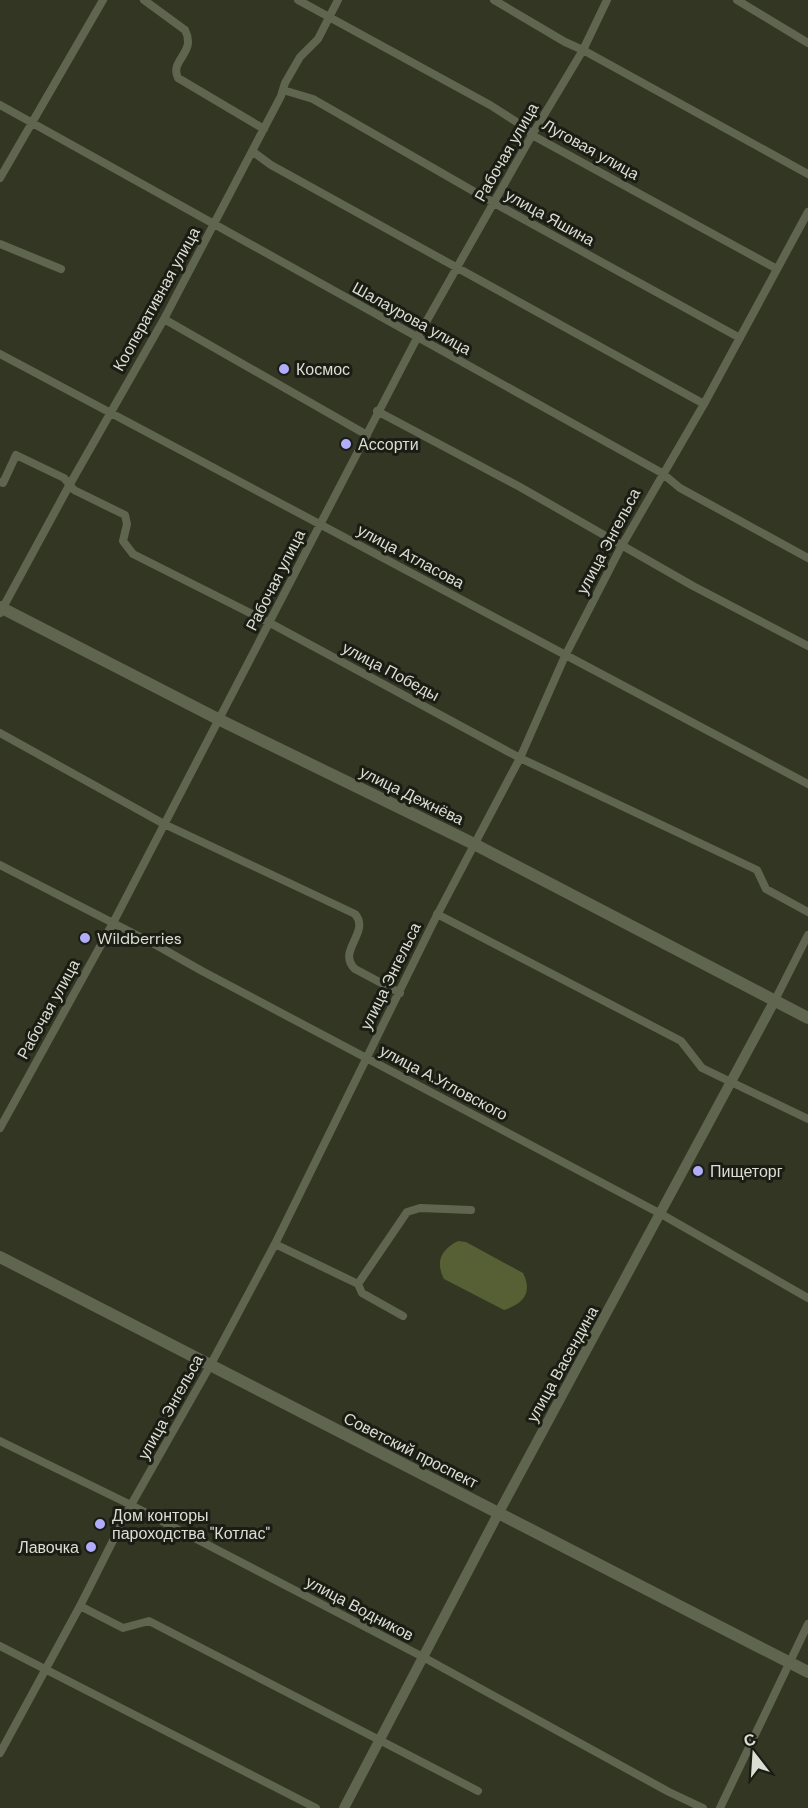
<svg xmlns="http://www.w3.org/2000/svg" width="808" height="1808" viewBox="0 0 808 1808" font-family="'DM Sans',sans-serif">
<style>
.pitch{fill:#566034}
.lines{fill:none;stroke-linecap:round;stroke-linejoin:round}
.minor{stroke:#606550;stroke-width:8}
.tertiary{stroke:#606550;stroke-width:10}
.secondary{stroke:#606550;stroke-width:12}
.poi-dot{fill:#b1adfa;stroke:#1b1d14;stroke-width:2}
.labels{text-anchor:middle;stroke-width:6;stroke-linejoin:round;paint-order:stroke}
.street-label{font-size:16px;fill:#dbded2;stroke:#1b1d14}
.poi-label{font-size:16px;fill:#dbded2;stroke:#1b1d14;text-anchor:start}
</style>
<rect width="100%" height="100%" fill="#323623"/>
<path class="pitch" d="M458 1241 466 1242 523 1273C533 1293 523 1304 504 1310L444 1279C435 1261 441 1250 458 1241Z"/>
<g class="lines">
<path class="minor" d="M144 0 185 30C197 53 169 60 178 78L264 129
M298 0 490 105 526 128 532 135 777 269
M494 0 565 42 583 50 808 174
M737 0 808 43
M283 90 313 99 494 203 740 338
M0 105 662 473 680 488 808 558
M252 151 271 165 704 404
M0 178 103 0
M0 244 61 269
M164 319 367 435
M0 354 808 784
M377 411 520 487 693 586 808 646
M0 482 3 483 16 455 64 478 74 490 125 515 127 524 123 541 133 554 270 623 520 758 757 870 766 889 808 912
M0 613 70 484 164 319 281 96 285 83 300 57 318 39 338 0
M0 733 164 824 355 914C371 932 336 951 355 969L400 993
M0 865 156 945 202 971 661 1214 808 1298
M437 914 681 1041 702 1068 808 1119
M775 1000 808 935
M0 1128 113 923 417 338 532 135 583 50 607 0
M275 1244 358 1284 362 1293 403 1316
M358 1284 407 1212 420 1208 471 1210
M0 1441 131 1505 423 1657 669 1792 703 1808
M80 1606 123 1628 149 1621 478 1791
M0 1646 316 1808
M0 1753 80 1606 131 1505 211 1364 275 1244 435 919 520 758 565 656 621 547 704 404 808 212
M720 1808 808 1624"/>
<path class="tertiary" d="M344 1808 498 1514 775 1000"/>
<path class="secondary" d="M0 607 220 720 474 844 808 1018
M0 1257 808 1672"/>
</g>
<g class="poi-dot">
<circle cx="284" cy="369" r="6"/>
<circle cx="346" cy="444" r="6"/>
<circle cx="85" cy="938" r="6"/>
<circle cx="698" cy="1171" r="6"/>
<circle cx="100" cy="1524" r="6"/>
<circle cx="91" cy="1547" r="6"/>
</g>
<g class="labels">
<g class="street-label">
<text transform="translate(591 149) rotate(29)" y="6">Луговая улица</text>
<text transform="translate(506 152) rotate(-60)" y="6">Рабочая улица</text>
<text transform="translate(550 217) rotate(29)" y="6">улица Яшина</text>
<text transform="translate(156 299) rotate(-61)" y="6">Кооперативная улица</text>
<text transform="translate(412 318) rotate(29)" y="6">Шалаурова улица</text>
<text transform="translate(608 541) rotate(-62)" y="6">улица Энгельса</text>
<text transform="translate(411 556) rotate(28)" y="6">улица Атласова</text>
<text transform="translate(275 580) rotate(-63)" y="6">Рабочая улица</text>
<text transform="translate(391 671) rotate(28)" y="6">улица Победы</text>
<text transform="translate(412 795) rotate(26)" y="6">улица Дежнёва</text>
<text transform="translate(390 976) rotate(-64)" y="6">улица Энгельса</text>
<text transform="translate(48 1009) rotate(-61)" y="6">Рабочая улица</text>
<text transform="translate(444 1082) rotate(28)" y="6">улица А.Угловского</text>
<text transform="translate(562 1364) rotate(-61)" y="6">улица Васендина</text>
<text transform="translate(170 1407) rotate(-61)" y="6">улица Энгельса</text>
<text transform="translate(411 1450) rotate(27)" y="6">Советский проспект</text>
<text transform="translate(360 1608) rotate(28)" y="6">улица Водников</text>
</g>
<g class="poi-label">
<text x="296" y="375">Космос</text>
<text x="358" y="450">Ассорти</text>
<text x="97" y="944">Wildberries</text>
<text x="710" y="1177">Пищеторг</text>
<text x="112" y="1521">Дом конторы<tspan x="112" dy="18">пароходства "Котлас"</tspan></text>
<text x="79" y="1553" text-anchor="end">Лавочка</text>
</g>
</g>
<g transform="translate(754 1754) rotate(343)" stroke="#1b1d14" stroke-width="4.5" paint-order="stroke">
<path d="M0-4.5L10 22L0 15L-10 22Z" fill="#dbded2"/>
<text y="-9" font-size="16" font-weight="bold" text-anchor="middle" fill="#dbded2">С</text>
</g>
</svg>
